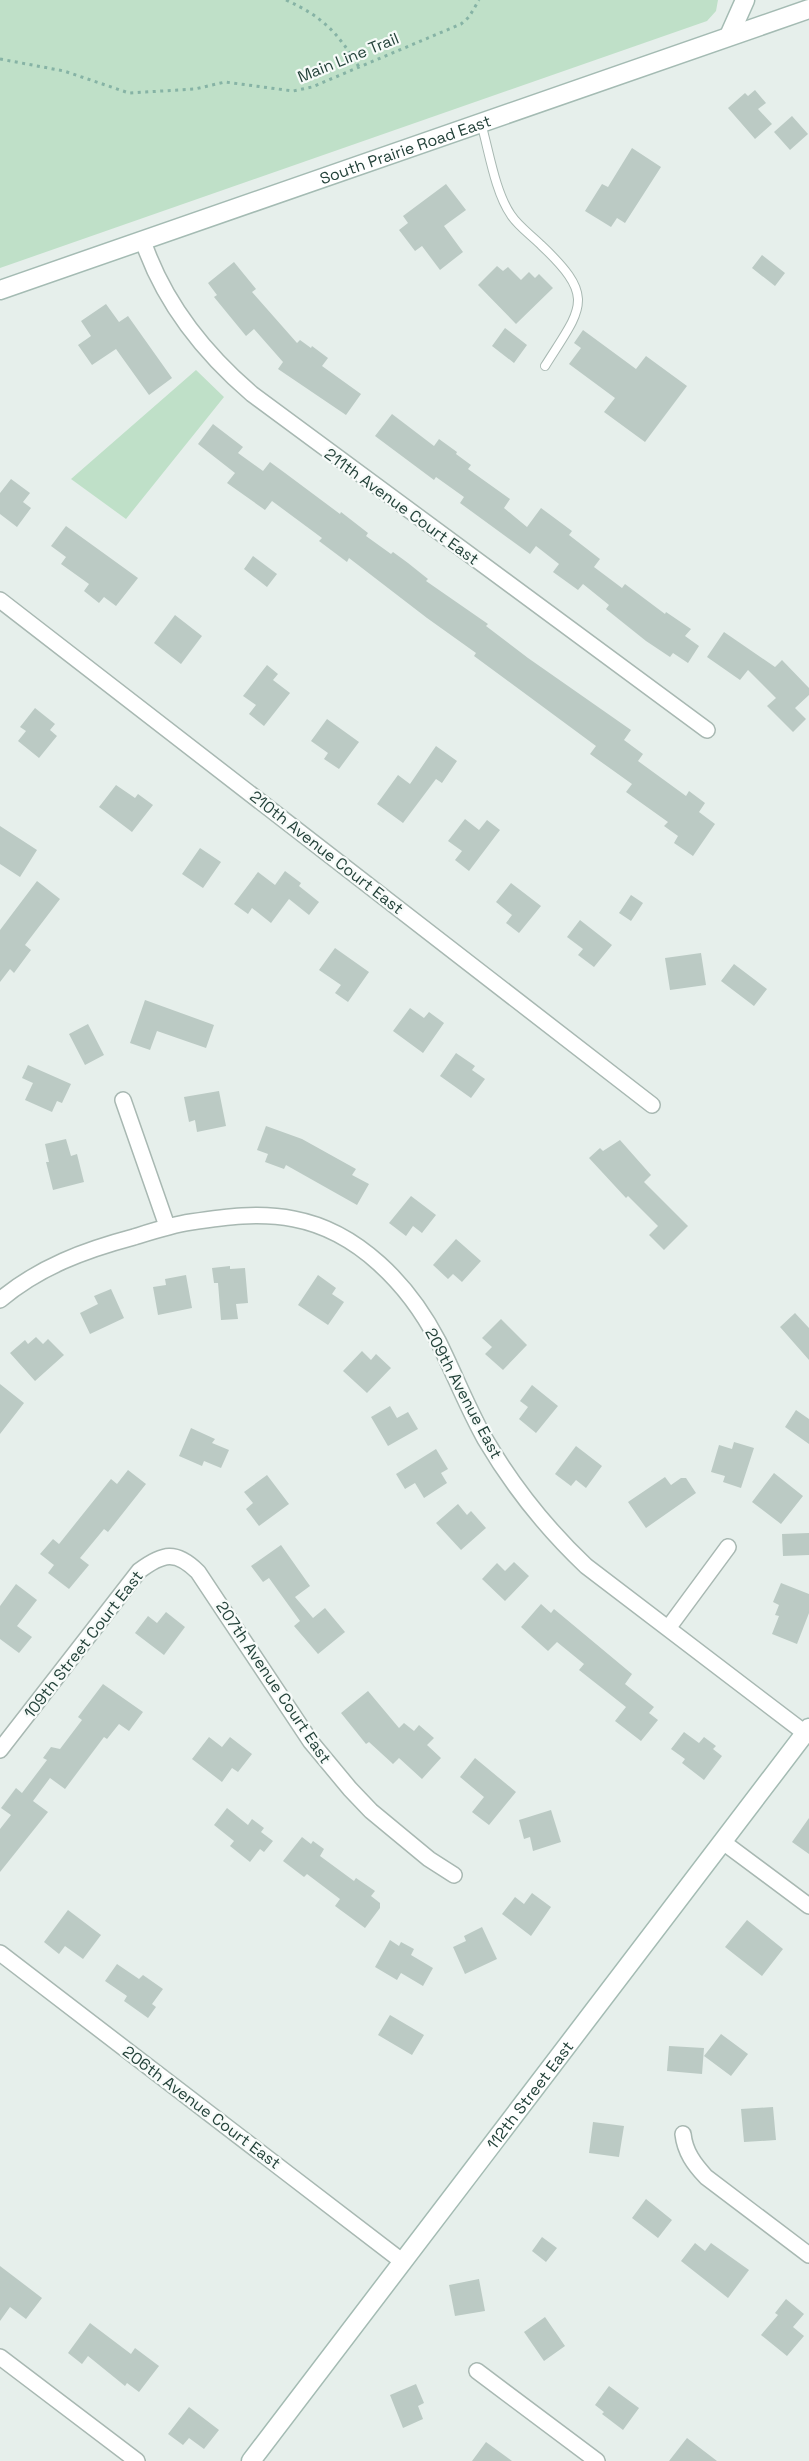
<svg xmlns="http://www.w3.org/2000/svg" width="809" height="2461" viewBox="0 0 809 2461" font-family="'Space Grotesk',sans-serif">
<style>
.green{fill:#bfe0c8}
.building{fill:#bbcac4}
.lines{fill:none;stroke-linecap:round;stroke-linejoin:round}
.lane-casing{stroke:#a8b8b2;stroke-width:10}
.street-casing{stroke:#a8b8b2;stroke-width:18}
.secondary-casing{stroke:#a4bbb3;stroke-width:21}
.path{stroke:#86b3a5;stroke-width:3;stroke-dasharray:3 4.5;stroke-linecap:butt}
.lane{stroke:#fff;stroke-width:8}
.street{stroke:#fff;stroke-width:15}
.secondary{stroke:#fff;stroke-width:18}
.labels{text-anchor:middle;stroke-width:4.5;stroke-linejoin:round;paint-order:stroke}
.street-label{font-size:16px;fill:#24423a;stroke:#f7fbf9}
</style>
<rect width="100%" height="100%" fill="#e6efeb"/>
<path class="green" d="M0 0H718L716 11 707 21 0 268Z
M196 370 224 397 126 519 71 479Z"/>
<path class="building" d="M755 90 766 103 758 109 772 124 755 139 728 108 745 93 748 96Z
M792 116 808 134 790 150 774 132Z
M632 148 661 167 625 223 617 218 611 227 585 211 602 184 608 187Z
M446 184 466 210 444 226 463 252 440 270 422 246 415 251 399 230 408 223 403 216Z
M762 255 785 273 775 286 752 268Z
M234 262 256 289 252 292 297 343 300 340 311 348 312 346 328 358 322 366 361 394 346 415 278 369 283 362 254 329 246 336 214 297 217 295 208 283Z
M497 266 503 271 508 267 521 280 529 272 535 278 539 274 553 288 516 324 478 285Z
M106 304 119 322 128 316 172 378 149 395 116 349 92 365 78 345 91 336 81 321Z
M505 328 527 345 514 363 492 346Z
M583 330 636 369 646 356 687 386 645 442 604 412 615 398 569 364 581 348 574 343Z
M392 414 434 446 439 439 457 452 456 454 471 465 468 469 510 499 504 508 527 527 541 508 572 531 569 535 600 559 594 567 622 588 625 584 665 614 666 612 691 629 685 636 699 646 688 663 673 653 670 657 646 641 606 609 609 605 583 584 578 590 553 572 559 564 536 546 530 554 460 503 464 497 436 477 434 480 375 436Z
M213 424 243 447 238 453 263 471 270 462 285 473 340 514 341 512 368 533 366 536 391 554 393 552 408 563 428 579 426 581 488 624 486 626 528 658 631 730 624 740 643 754 638 761 686 796 689 791 705 803 699 812 715 824 693 856 674 843 678 836 664 826 668 822 626 792 632 784 590 754 596 746 474 656 476 653 427 618 349 558 347 562 319 541 322 538 272 501 265 510 227 483 235 473 198 444Z
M11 479 30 493 23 502 31 508 17 527 0 514V493Z
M66 526 138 578 116 606 104 597 99 603 84 591 89 584 61 564 66 557 51 546Z
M253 556 277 574 267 587 244 569Z
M175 615 202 636 181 664 154 643Z
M724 632 775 667 782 660 809 688V695L795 708 806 719 793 732 767 706 776 698 748 670 740 680 707 657Z
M267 665 278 674 273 680 290 693 264 726 249 714 256 705 243 696Z
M35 708 55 724 50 730 57 736 39 758 18 741 26 731 20 727Z
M327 719 359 742 339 769 324 759 328 753 311 741Z
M436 746 457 761 442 783 436 779 403 823 377 804 398 775 410 784Z
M116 785 135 798 138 794 153 805 132 832 99 807Z
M465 819 479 830 487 820 500 830 469 871 455 860 462 851 448 841Z
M0 826 37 850 20 877 0 864Z
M200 848 221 862 203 888 182 874Z
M285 871 301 883 299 886 319 902 309 915 289 899 271 923 252 908 248 914 234 904 258 872 275 885Z
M37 881 60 899 25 945 31 950 14 973 10 969 0 982V930Z
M511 883 541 906 519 933 506 923 512 915 496 902Z
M631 895 643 903 631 921 619 913Z
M580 920 612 945 594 967 578 955 583 949 567 937Z
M335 948 369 972 348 1002 335 993 341 985 319 970Z
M701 953 706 985 670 990 665 958Z
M734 964 767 989 754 1006 721 981Z
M145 1000 214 1025 206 1048 157 1031 150 1050 130 1043Z
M410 1008 424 1018 429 1012 444 1023 423 1053 393 1031Z
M88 1024 104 1055 85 1065 69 1034Z
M456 1053 475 1066 472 1070 485 1079 471 1098 440 1076Z
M28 1065 71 1084 62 1103 57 1101 52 1112 25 1100 33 1083 22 1078Z
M219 1091 226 1126 197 1132 195 1120 189 1122 184 1097Z
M266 1126 302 1139 356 1169 352 1175 369 1184 357 1205 286 1165 284 1169 265 1162 268 1154 257 1150Z
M66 1139 71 1156 77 1154 84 1182 53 1190 46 1162H49L45 1144Z
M620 1140 651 1175 644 1182 688 1226 664 1250 649 1235 658 1226 628 1196 626 1198 589 1158 600 1148 603 1151Z
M411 1196 436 1215 422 1233 413 1226 406 1236 389 1223Z
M456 1239 481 1261 462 1282 453 1274 448 1279 433 1265Z
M230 1266V1269L245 1268 248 1303 236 1304 238 1319 221 1320 218 1283H214L212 1268Z
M186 1275 192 1308 158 1315 153 1287 166 1285 165 1279Z
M318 1275 336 1288 332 1294 344 1302 328 1325 298 1305Z
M111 1289 124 1318 90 1334 80 1313 98 1304 94 1296Z
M795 1313 809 1328V1360L780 1327Z
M501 1319 527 1345 503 1370 485 1354 492 1347 482 1338Z
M36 1337 43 1344 48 1339 64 1355 35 1381 10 1353 25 1340 28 1344Z
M362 1351 371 1360 376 1354 391 1368 367 1393 343 1371Z
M0 1384 24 1403 0 1434Z
M532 1385 558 1406 536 1433 519 1419 528 1407 520 1401Z
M390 1406 397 1418 408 1412 418 1429 388 1446 371 1417Z
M796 1410 809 1419V1444L785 1427Z
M191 1428 215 1439 212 1443 229 1450 221 1468 204 1461 202 1466 179 1456Z
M734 1442 754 1448 741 1488 723 1482 725 1476 711 1472 719 1445 732 1449Z
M576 1446 602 1466 586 1488 576 1480 571 1486 555 1474Z
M436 1449 448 1469 441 1473 447 1483 424 1498 415 1483 405 1489 396 1474Z
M128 1470 146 1484 108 1532 104 1529 80 1558 89 1565 69 1589 48 1573 54 1565 40 1554 53 1539 59 1544 111 1479 117 1484Z
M774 1473 803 1496 781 1524 752 1502Z
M267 1475 289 1504 259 1526 246 1509 253 1503 244 1492Z
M665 1477 671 1485 681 1478H686L696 1493 646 1528 628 1502Z
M458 1504 467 1515 471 1511 486 1528 461 1550 436 1523Z
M809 1533V1555L783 1556 782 1534Z
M281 1545 310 1586 295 1597 313 1618 325 1608 345 1632 318 1654 294 1626 300 1621 269 1578 263 1582 251 1566Z
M514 1562 529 1576 505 1601 482 1579 497 1563 505 1571Z
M781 1583 809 1594V1613L797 1644 772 1634 779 1616 775 1615 779 1605 773 1602Z
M16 1584 37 1600 17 1626 32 1637 19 1653 0 1639V1606Z
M541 1604 551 1613 554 1609 632 1674 625 1684 654 1707 649 1713 658 1720 641 1741 615 1721 626 1707 579 1670 584 1664 557 1642 548 1651 521 1627Z
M166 1612 185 1627 164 1655 135 1633 148 1616 157 1623Z
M103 1684 143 1712 129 1731 119 1724 107 1739 104 1737 65 1789 50 1778 33 1801 48 1812 0 1872V1829L11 1815 1 1808 16 1788 22 1793 47 1760 43 1758 51 1747 60 1749 82 1720 78 1717Z
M368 1691 399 1728 404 1723 414 1731 419 1725 434 1738 427 1745 441 1758 422 1779 399 1758 393 1764 369 1742 366 1744 341 1713Z
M684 1732 699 1743 704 1737 716 1746 713 1749 722 1756 704 1780 682 1763 685 1759 671 1749Z
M209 1737 222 1747 230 1737 252 1754 238 1772 232 1768 222 1782 192 1759Z
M475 1758 516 1792 489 1825 472 1812 484 1797 460 1777Z
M227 1808 248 1825 252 1819 264 1828 261 1832 273 1841 264 1852 260 1849 250 1862 230 1846 234 1841 214 1825Z
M551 1810 561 1842 533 1851 530 1837 524 1839 519 1820Z
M809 1818V1854L792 1842Z
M302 1837 311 1844 313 1841 324 1849 320 1856 354 1881 356 1878 375 1891 371 1896 380 1903V1908L365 1928 335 1906 340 1899 307 1874 304 1877 283 1861Z
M532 1893 551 1907 531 1936 502 1914 515 1897 524 1904Z
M68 1910 101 1935 83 1959 65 1946 59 1954 44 1942Z
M747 1920 783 1949 762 1976 725 1947Z
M482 1927 497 1959 465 1974 453 1947 466 1941 464 1936Z
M390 1940 399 1946 401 1942 414 1949 411 1955 433 1968 423 1986 401 1973 397 1980 375 1967Z
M117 1964 139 1979 143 1975 163 1989 152 2004 156 2007 148 2018 124 2001 127 1996 105 1981Z
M390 2015 424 2035 412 2055 378 2035Z
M721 2034 748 2054 731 2076 704 2056Z
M669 2046 704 2048 702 2074 667 2071Z
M773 2107 776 2140 744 2142 741 2109Z
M593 2122 624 2126 619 2157 589 2153Z
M646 2199 672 2220 658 2238 632 2218Z
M542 2237 557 2248 546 2262 532 2251Z
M695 2243 705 2251 711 2243 749 2270 728 2298 681 2261Z
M0 2266 42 2298 26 2319 10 2307 0 2321Z
M479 2279 485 2311 455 2316 449 2285Z
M786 2299 804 2314 793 2327 804 2336 787 2356 761 2335 778 2315 775 2313Z
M545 2317 565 2346 544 2361 524 2332Z
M90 2323 131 2354 135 2348 159 2366 139 2392 127 2383 125 2386 88 2356 82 2364 68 2353Z
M416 2384 424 2403 418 2406 423 2419 403 2428 390 2395Z
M609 2386 639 2408 623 2430 602 2414 604 2412 595 2405Z
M189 2407 219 2430 204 2449 189 2438 183 2445 168 2434Z
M687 2438 717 2461H669Z
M486 2442 512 2461H472Z"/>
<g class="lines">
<defs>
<path id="lane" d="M481 123C489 151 495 192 511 215 518 226 531 235 541 245 597 298 582 307 545 366"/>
<path id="street" d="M143 241C164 303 203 352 252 394L707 730
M0 600 652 1105
M123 1100 167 1226
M0 1300C39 1267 85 1250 134 1237 153 1231 171 1225 191 1222 225 1217 259 1212 294 1219 358 1231 409 1285 438 1341 454 1373 467 1407 485 1439 512 1485 547 1529 586 1566L805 1733
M669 1627 728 1547
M0 1750 139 1571C163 1553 176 1550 198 1572L311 1742 350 1789 371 1811 429 1859 454 1875
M723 1842 809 1906
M0 1953 403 2262
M683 2134C685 2152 694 2164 706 2177L809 2255
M0 2357 137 2461
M477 2371 597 2461"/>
<g id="secondary">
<path d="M729 36 745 0"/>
<path id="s1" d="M0 290 809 9"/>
<path id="s2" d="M251 2461 809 1728"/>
</g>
</defs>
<use href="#lane" class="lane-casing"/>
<use href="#street" class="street-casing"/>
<use href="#secondary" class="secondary-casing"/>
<path class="path" d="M286 0C323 17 337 32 359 67
M0 59 64 71 129 93 195 89 225 82 293 91 312 87 461 24 469 17 479 0"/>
<use href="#lane" class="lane"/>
<use href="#street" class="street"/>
<use href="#secondary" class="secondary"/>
</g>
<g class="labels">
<g class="street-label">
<text transform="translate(348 57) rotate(-22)" y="6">Main Line Trail</text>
<text dy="6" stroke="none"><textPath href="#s1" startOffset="429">South Prairie Road East</textPath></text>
<text transform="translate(402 506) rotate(36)" y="6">211th Avenue Court East</text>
<text transform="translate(327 852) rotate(38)" y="6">210th Avenue Court East</text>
<text transform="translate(464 1393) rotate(62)" y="6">209th Avenue East</text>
<text transform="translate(83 1644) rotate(-52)" y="6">109th Street Court East</text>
<text transform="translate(274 1682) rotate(56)" y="6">207th Avenue Court East</text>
<text dy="6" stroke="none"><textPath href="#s2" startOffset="460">112th Street East</textPath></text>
<text transform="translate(202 2107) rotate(37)" y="6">206th Avenue Court East</text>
</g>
</g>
</svg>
